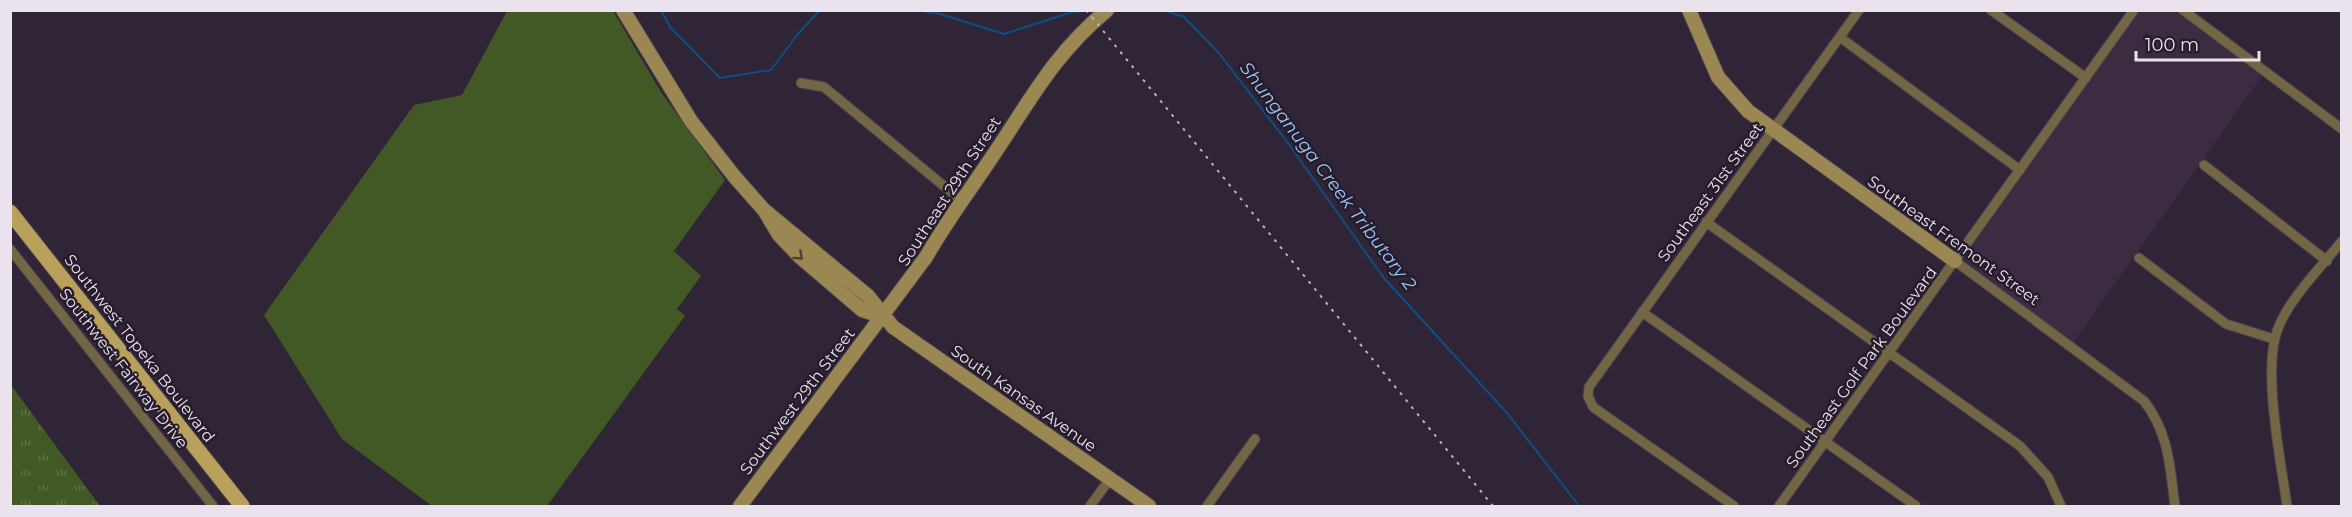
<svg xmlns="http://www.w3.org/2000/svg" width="2352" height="517" viewBox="0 0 2352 517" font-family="Montserrat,sans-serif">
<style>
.built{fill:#3b2c42}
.grass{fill:url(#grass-tufts)}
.garden{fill:#425926}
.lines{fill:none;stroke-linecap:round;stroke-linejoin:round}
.stream{stroke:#0c4f86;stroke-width:2}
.street-casing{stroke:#4a4050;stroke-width:11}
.secondary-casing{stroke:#4a4050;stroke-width:16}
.primary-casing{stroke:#4a4050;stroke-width:17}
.street{stroke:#726645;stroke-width:9}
.secondary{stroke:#9a8752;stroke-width:14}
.primary{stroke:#b9a15b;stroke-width:15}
.rail{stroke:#bab2be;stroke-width:2;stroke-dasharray:3 6;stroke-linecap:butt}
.oneway{stroke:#4f4139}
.labels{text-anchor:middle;stroke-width:5;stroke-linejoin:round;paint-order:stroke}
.street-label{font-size:16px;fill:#eae3ee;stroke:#261c2c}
.water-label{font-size:18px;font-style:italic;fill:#99c7f8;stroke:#261c2c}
</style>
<defs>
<pattern id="grass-tufts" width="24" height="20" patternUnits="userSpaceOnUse" patternTransform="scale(1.5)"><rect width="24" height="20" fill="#425926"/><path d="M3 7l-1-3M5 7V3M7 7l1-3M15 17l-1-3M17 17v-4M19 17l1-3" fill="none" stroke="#5d7146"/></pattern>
</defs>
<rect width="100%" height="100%" fill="#302536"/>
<path class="built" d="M2139 11H2175L2262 76 2073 343 1963 259Z"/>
<path class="grass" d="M11 385 100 506H11Z"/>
<path class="garden" d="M507 11H613L661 92 725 180 674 251 701 276 677 309 685 316 547 506H432L342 439 264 315 414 105 462 95Z"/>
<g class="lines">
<path class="stream" d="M661 10 670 27 720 78 771 70 797 35 820 10
M916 10 940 14 1004 34 1072 12 1092 10
M1163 10 1184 17 1218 52 1288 143 1383 277 1507 413 1579 506"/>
<defs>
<path id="street" d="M1991 10 2086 78
M2183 10 2342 129
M1841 38 2020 170
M801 83 824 87 962 201
M2204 165 2327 261
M1706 222 2020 446 2048 477 2061 506
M10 249 213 506
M2139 258 2226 324 2274 339
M1955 261 2144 401C2169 433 2170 467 2175 506
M1642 312 1916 506
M1090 506 1110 479
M1207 506 1255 439
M1734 506 1593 407 1588 396 1589 387 1859 10
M1779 506 2134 10
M2287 506C2281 461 2261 366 2279 326 2291 297 2322 266 2342 241"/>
<path id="secondary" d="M623 10 691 121 734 176 764 210 779 235 800 257 862 310 881 316
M1689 10 1718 77 1748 111 1955 261
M764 210 868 296 893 327 1149 506
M740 506 926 257C946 222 970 190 992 157 1030 101 1053 55 1107 10"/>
<path id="primary" d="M10 212 242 506"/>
</defs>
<use href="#street" class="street-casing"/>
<use href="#secondary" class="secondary-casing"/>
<use href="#primary" class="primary-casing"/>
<use href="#street" class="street"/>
<use href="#secondary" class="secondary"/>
<use href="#primary" class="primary"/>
<path class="rail" d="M1086 10 1493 506"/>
</g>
<defs><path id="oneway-chevron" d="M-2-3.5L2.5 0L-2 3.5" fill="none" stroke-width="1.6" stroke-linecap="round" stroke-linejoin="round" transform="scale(1.5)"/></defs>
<use class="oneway" href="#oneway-chevron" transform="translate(799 256) rotate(42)"/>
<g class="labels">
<g class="street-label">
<text transform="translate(949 191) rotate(-57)" y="6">Southeast 29th Street</text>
<text transform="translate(1710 192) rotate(-54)" y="6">Southeast 31st Street</text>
<text transform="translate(1954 240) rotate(36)" y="6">Southeast Fremont Street</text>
<text transform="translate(140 348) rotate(52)" y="6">Southwest Topeka Boulevard</text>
<text transform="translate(1861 367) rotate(-54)" y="6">Southeast Golf Park Boulevard</text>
<text transform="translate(124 368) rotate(52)" y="6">Southwest Fairway Drive</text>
<text transform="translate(1024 398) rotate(35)" y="6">South Kansas Avenue</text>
<text transform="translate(797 401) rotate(-53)" y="6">Southwest 29th Street</text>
</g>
<g class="water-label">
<text transform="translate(1328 176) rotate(53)" y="6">Shunganuga Creek Tributary 2</text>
</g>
</g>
<rect width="2352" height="517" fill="none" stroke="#eae3ee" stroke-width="24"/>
<path d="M2136 51v9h123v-9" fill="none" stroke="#eae3ee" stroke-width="3"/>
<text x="2145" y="51" font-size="18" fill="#eae3ee" stroke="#261c2c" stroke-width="4.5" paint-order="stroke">100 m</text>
</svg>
